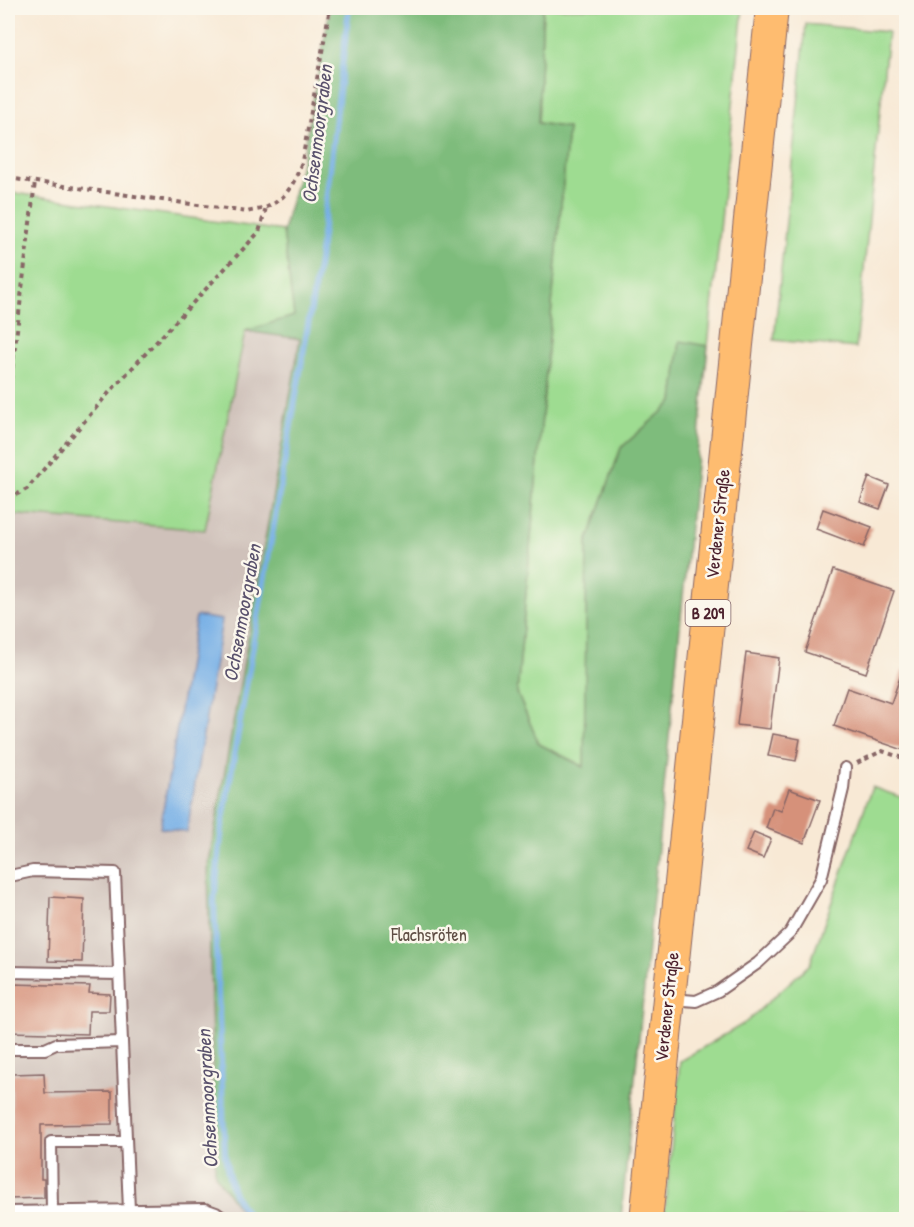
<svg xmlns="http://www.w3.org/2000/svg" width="914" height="1227" viewBox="0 0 914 1227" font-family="'Patrick Hand',sans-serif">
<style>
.industrial{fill:#cfc1ba}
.green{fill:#9edc91;stroke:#747e5e;stroke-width:1.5}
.forest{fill:#7ebc7b;stroke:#646e53;stroke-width:1.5}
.water{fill:#76afe6;stroke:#606788;stroke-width:1.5}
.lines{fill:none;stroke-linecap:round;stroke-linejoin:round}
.stream{stroke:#76afe6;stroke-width:6}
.building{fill:#d6917a}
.lane-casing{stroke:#876666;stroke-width:14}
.primary-casing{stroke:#876666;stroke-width:34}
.path{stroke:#876666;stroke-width:4;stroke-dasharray:4.5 4.5;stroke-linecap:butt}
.lane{stroke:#fff;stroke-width:10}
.primary{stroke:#febc70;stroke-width:32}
.labels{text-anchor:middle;stroke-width:5;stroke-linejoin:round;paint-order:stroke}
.shield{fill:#fbf7ec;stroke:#7f6065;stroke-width:1.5}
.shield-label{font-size:16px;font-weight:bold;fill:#4a1f2b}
.street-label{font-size:18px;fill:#4a1f2b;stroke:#fbf7ec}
.park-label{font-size:18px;fill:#5f4e44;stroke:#fbf7ec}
.water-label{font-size:20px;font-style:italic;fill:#59516c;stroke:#fbf7ec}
</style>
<rect width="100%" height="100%" fill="#fbf7ec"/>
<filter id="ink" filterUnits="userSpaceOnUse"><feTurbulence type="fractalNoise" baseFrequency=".0167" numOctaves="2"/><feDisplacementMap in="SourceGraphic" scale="12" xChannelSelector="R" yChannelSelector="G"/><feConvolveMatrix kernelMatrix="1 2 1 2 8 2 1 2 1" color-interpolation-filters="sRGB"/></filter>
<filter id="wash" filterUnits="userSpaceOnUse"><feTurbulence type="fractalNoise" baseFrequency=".008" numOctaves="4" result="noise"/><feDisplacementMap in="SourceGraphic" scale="24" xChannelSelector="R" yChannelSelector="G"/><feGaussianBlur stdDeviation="1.35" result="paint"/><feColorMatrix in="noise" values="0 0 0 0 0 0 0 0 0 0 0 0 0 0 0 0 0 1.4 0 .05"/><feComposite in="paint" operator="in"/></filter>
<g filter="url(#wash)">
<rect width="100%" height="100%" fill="#f8e9d5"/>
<path class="industrial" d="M245 331 300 338 208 868 215 1175 246 1219H8V514L205 530Z"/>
<path class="green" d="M543 8H743L708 346 680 342 673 402 621 448 587 543 585 767 539 744 517 693 568 128 538 123Z
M806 24 888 32 856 348 774 340Z
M8 192 283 231 294 316 245 332 205 530 8 514Z
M872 787 906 799V1219H664L680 1061 745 1023 810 964Z"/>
<path class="forest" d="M330 8H543L538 123 568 128 517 693 539 744 584 767 587 543 621 448 673 402 680 341 708 346 621 1219H246L215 1175 208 868 300 339 245 331 294 316 283 231 302 161Z"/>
<path class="water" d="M196 616 222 620 187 832 160 828Z"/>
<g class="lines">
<path class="stream" d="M253 1220C232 1200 230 1184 225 1156L214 901 222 826 319 261 349 8"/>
</g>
<g id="blocks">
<path class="building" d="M869 477 889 485 880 509 860 502Z
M823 509 872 527 864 547 816 529Z
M833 570 894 591 866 673 805 652Z
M746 653 779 658 770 729 737 725Z
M903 669 906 671V751L834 726 847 688 891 703Z
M773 734 800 739 796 761 768 756Z
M789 789 820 800 804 843 766 828 773 808 781 811Z
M754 832 771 839 763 858 746 851Z
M50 897 84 899 82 962 48 961Z
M11 984 90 986 89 993 110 994 109 1011H89L88 1034 9 1032Z
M44 1073 45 1093 112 1092V1124L41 1125V1179H44V1198L8 1199V1122H12V1074Z"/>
</g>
</g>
<g filter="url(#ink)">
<use href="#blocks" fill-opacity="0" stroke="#876666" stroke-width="1.5"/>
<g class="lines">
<defs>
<path id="lane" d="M8 878 10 876 33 871 115 873 129 1210
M8 972 119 974
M671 999 696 1001 718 991 758 963 790 933 821 879 843 789 845 768
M8 1049H45L56 1044 122 1042
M52 1211 51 1142H126
M8 1212 205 1209 216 1213 226 1220"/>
<path id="primary" d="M646 1220 772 8"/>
</defs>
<use href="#lane" class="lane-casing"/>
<use href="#primary" class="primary-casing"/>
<path class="path" d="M8 178 247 212C253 210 261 210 267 207 287 199 296 180 302 161L330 8
M8 404 35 182
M8 499 27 489 106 396 259 232 266 208
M857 763 882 751 906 759"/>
<use href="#lane" class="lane"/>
<use href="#primary" class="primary"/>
</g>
</g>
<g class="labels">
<rect class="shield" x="685.5" y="600" width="45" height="26" rx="4.5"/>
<g class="shield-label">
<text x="708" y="619">B 209</text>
</g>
<g class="street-label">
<text transform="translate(718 524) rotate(-84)" y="6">Verdener Straße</text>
<text transform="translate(667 1007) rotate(-84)" y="6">Verdener Straße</text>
</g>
<g class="park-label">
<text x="429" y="941">Flachsröten</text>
</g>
<g class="water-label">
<text transform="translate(317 134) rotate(-83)" y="7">Ochsenmoorgraben</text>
<text transform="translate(242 613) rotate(-80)" y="7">Ochsenmoorgraben</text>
<text transform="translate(207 1099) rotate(-93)" y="7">Ochsenmoorgraben</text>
</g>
</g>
<rect width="914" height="1227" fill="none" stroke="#fbf7ec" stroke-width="30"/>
</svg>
